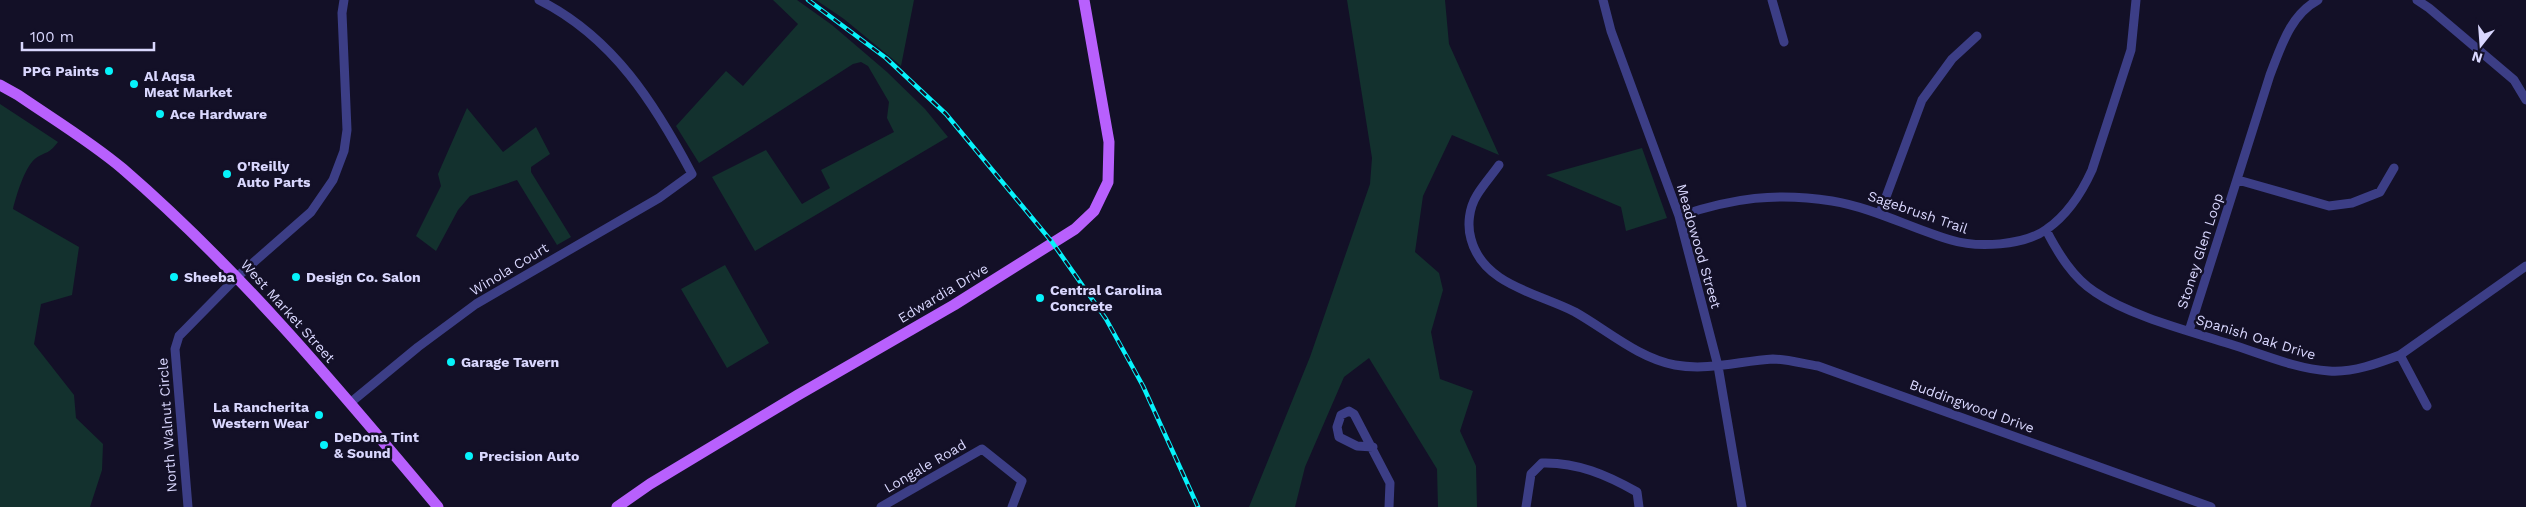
<svg xmlns="http://www.w3.org/2000/svg" width="2526" height="507" viewBox="0 0 2526 507" font-family="'Work Sans',sans-serif">
<style>
.green{fill:#13312e}
.lines{fill:none;stroke-linecap:round;stroke-linejoin:round}
.minor{stroke:#3c3e86;stroke-width:9}
.major{stroke:#b860fd;stroke-width:11}
.rail-casing{stroke:#06f3fb;stroke-width:4.5}
.rail{stroke:#131027;stroke-width:2.5;stroke-dasharray:8;stroke-linecap:butt}
.poi-dot{fill:#06f3fb;stroke:#131027;stroke-width:2}
.labels{text-anchor:middle;stroke-width:5;stroke-linejoin:round;paint-order:stroke}
.poi-label{font-size:14px;font-weight:bold;fill:#d9d7fe;stroke:#131027;text-anchor:start}
.street-label{font-size:14px;fill:#d9d7fe;stroke:#131027}
</style>
<rect width="100%" height="100%" fill="#131027"/>
<path class="green" d="M773 0H797L832 25 887 72 925 109 948 137 755 251 712 177 766 150 802 204 830 188 821 170 894 132 887 118 889 102 868 66 861 62 853 64 699 163 676 126 726 71 743 86 798 24Z
M816 0H914L901 66 844 19Z
M1347 0H1445L1449 44 1499 155 1452 135 1423 196 1415 252 1439 273 1443 290 1431 332 1440 379 1473 391 1460 431 1476 466 1477 507H1438L1437 469 1369 358 1344 377 1305 467 1295 507H1249L1310 357 1370 184 1372 158Z
M0 104 58 142C49 154 47 151 36 158 25 166 16 196 13 209L79 247 72 295 41 304 34 344 74 395 76 418 103 444 102 470 90 507H0Z
M467 108 503 152 536 127 550 154 531 167V172L571 237 557 245 517 180 470 196 458 210 436 251 416 236 441 186 438 174Z
M1642 148 1667 218 1626 231 1621 207 1546 175Z
M725 265 769 343 727 368 681 289Z"/>
<g class="lines">
<path class="minor" d="M1603 0 1611 31 1679 216 1718 366 1742 507
M1772 0 1784 42
M2417 0 2429 8 2514 80 2526 100
M1499 165C1492 175 1483 185 1477 195 1469 208 1467 225 1471 239 1483 285 1538 293 1575 312 1607 330 1638 358 1675 365 1708 371 1740 361 1773 359 1787 359 1804 364 1818 366L2211 507
M2238 180 2329 206 2352 203 2380 192 2394 168
M1880 213 1922 100 1952 59 1977 36
M1679 216C1733 198 1776 192 1832 201 1874 208 1910 228 1951 240 1977 248 2024 246 2047 229 2067 215 2082 192 2092 170L2131 50 2136 0
M2046 230C2058 253 2073 278 2095 292 2130 316 2189 331 2230 344 2262 354 2296 369 2329 371 2352 373 2379 363 2400 355L2526 266
M2189 331 2270 75C2281 47 2290 15 2318 0
M2400 355 2427 406
M350 403 418 347 476 304 659 198 692 174C655 104 613 37 539 0
M1373 447 1357 446 1339 437 1337 427 1341 415 1349 411 1354 414 1390 483 1389 507
M188 507 175 349 179 336 238 276 311 212 333 180 344 151 347 130 342 13 344 0
M881 507 982 449 1022 481 1012 507
M1526 507 1531 474 1542 463C1577 462 1607 475 1637 492L1639 507"/>
<path class="major" d="M0 85 18 95C53 119 91 142 123 169 240 270 339 389 438 507
M617 507 650 484 798 395 954 305 1075 229 1094 211 1108 182 1109 142 1084 0"/>
<defs>
<path id="rail" d="M808 0 886 58 946 114 1052 242 1106 319 1143 386 1198 507"/>
</defs>
<use href="#rail" class="rail-casing"/>
<use href="#rail" class="rail"/>
</g>
<g class="poi-dot">
<circle cx="109" cy="71" r="5"/>
<circle cx="134" cy="84" r="5"/>
<circle cx="160" cy="114" r="5"/>
<circle cx="227" cy="174" r="5"/>
<circle cx="174" cy="277" r="5"/>
<circle cx="296" cy="277" r="5"/>
<circle cx="1040" cy="298" r="5"/>
<circle cx="451" cy="362" r="5"/>
<circle cx="319" cy="415" r="5"/>
<circle cx="324" cy="445" r="5"/>
<circle cx="469" cy="456" r="5"/>
</g>
<g class="labels">
<g class="poi-label">
<text x="99" y="76" text-anchor="end">PPG Paints</text>
<text x="144" y="81">Al Aqsa<tspan x="144" dy="16">Meat Market</tspan></text>
<text x="170" y="119">Ace Hardware</text>
<text x="237" y="171">O'Reilly<tspan x="237" dy="16">Auto Parts</tspan></text>
<text x="184" y="282">Sheeba</text>
<text x="306" y="282">Design Co. Salon</text>
<text x="1050" y="295">Central Carolina<tspan x="1050" dy="16">Concrete</tspan></text>
<text x="461" y="367">Garage Tavern</text>
<text x="309" y="412" text-anchor="end">La Rancherita<tspan x="309" dy="16">Western Wear</tspan></text>
<text x="334" y="442">DeDona Tint<tspan x="334" dy="16">&amp; Sound</tspan></text>
<text x="479" y="461">Precision Auto</text>
</g>
<g class="street-label">
<text transform="translate(1918 212) rotate(19)" y="5">Sagebrush Trail</text>
<text transform="translate(1699 246) rotate(74)" y="5">Meadowood Street</text>
<text transform="translate(2200 251) rotate(-72)" y="5">Stoney Glen Loop</text>
<text transform="translate(509 269) rotate(-31)" y="5">Winola Court</text>
<text transform="translate(943 293) rotate(-31)" y="5">Edwardia Drive</text>
<text transform="translate(288 311) rotate(48)" y="5">West Market Street</text>
<text transform="translate(2256 337) rotate(17)" y="5">Spanish Oak Drive</text>
<text transform="translate(1972 406) rotate(20)" y="5">Buddingwood Drive</text>
<text transform="translate(167 425) rotate(-94)" y="5">North Walnut Circle</text>
<text transform="translate(925 466) rotate(-30)" y="5">Longale Road</text>
</g>
</g>
<g transform="translate(2481 45) rotate(197)" stroke="#131027" stroke-width="4" paint-order="stroke">
<path d="M0-4L9 19L0 12L-9 19Z" fill="#d9d7fe"/>
<text y="-8" font-size="14" font-weight="bold" text-anchor="middle" fill="#d9d7fe">N</text>
</g>
<path d="M22 42v8h132v-8" fill="none" stroke="#d9d7fe" stroke-width="2.5"/>
<text x="30" y="42" font-size="15" fill="#d9d7fe" stroke="#131027" stroke-width="4" paint-order="stroke">100 m</text>
</svg>
